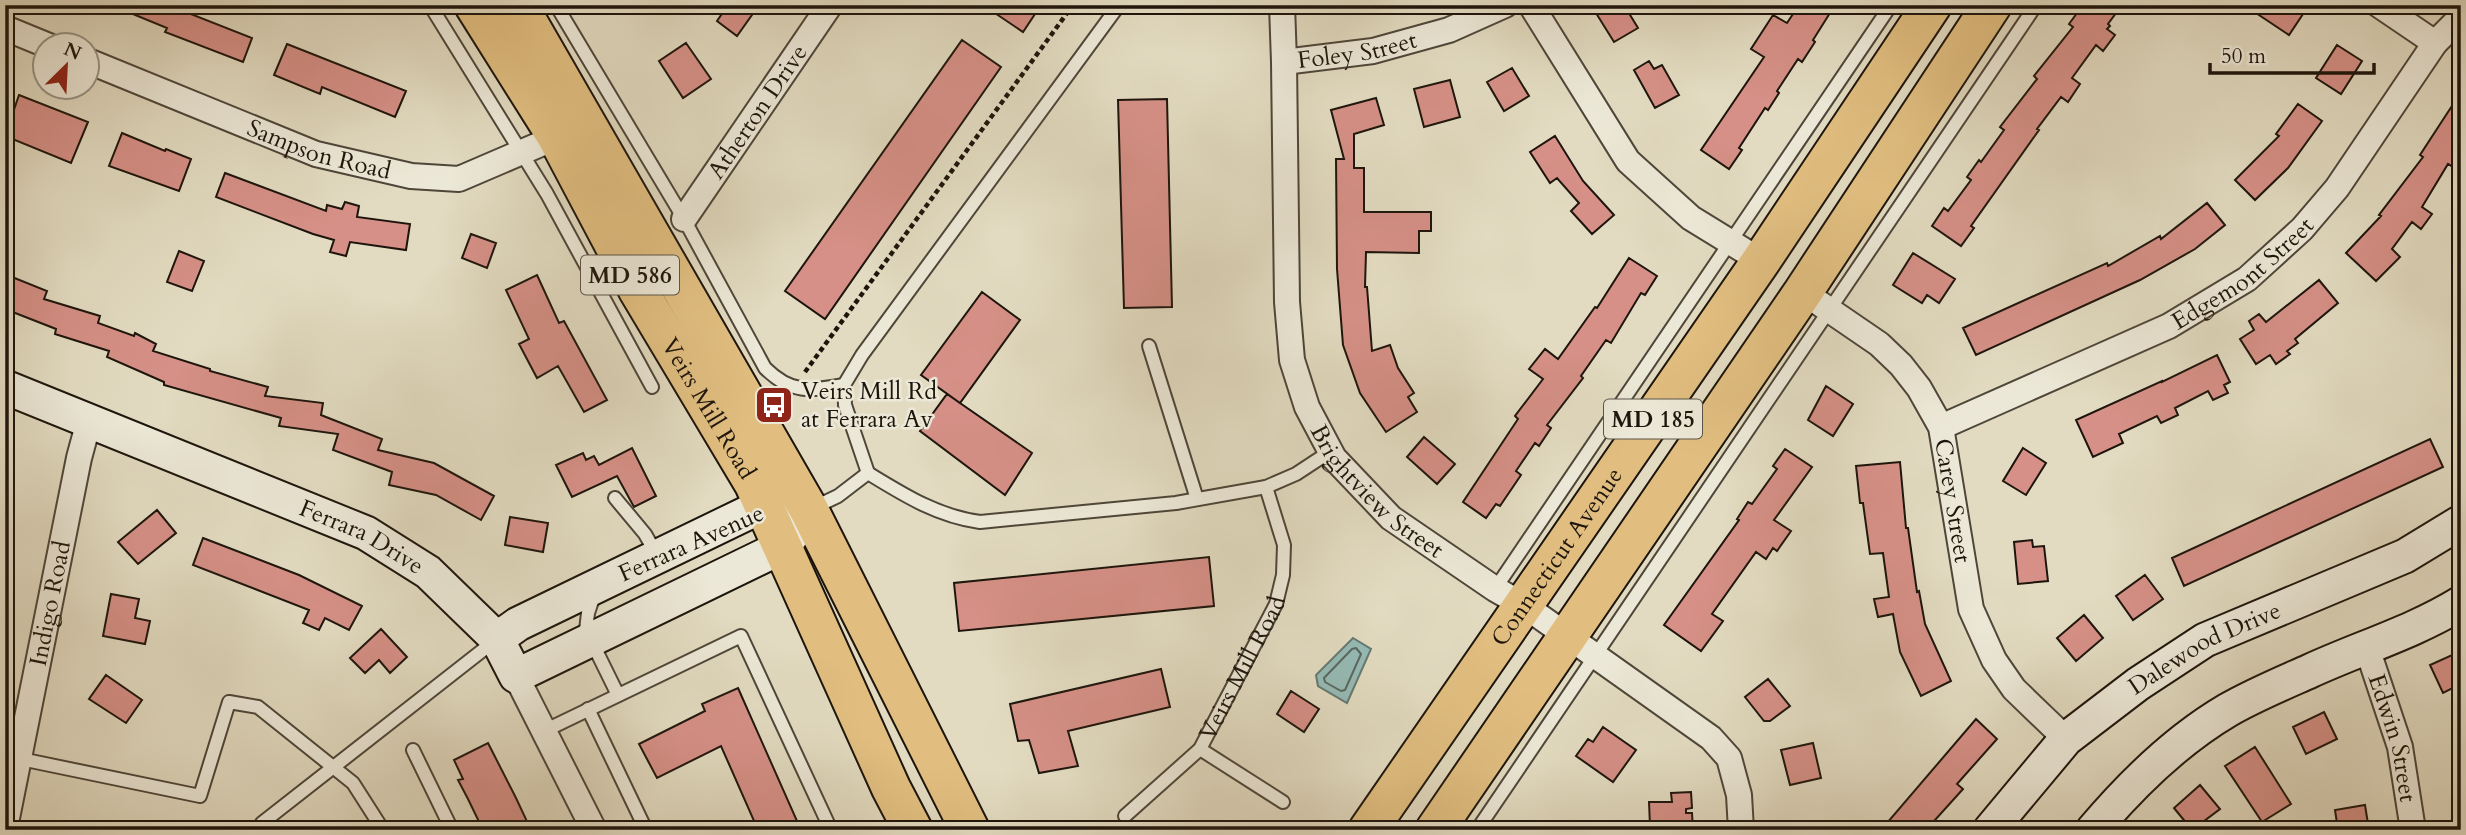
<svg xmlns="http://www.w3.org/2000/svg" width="2466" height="835" viewBox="0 0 2466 835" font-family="Cardo,serif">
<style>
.water{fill:#95bbb6;stroke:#657972;stroke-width:2}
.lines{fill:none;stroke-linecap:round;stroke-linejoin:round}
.shore{stroke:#596861;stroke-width:2}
.building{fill:#d69087;stroke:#1d150c;stroke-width:2}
.lane-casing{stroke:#4e4639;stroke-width:16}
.street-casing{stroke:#4e4639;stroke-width:28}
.secondary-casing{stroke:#1d150c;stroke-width:37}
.primary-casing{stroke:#1d150c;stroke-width:42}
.path{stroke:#1d150c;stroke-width:4.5;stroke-dasharray:5 3.5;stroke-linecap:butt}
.lane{stroke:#ece8d7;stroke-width:12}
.street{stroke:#ece8d7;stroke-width:24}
.secondary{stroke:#ece8d7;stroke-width:33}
.primary{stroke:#e1be80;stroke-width:38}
.labels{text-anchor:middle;stroke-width:5;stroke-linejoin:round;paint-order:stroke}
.shield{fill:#ece8d7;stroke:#5b5449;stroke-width:2}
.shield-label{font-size:23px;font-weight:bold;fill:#1d150c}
.street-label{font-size:24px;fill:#1d150c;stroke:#ece8d7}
.poi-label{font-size:24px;fill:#1d150c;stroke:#ece8d7;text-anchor:start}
</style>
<rect width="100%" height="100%" fill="#e2dbc1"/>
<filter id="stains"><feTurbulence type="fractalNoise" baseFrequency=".00286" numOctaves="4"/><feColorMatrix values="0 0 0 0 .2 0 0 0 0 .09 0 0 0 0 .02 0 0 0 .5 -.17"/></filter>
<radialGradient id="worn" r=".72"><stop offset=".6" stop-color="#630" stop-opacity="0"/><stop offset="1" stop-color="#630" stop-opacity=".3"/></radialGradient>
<path class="water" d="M1353 638 1371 649 1347 703 1318 686 1316 675Z"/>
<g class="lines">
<path class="shore" d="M1356 648 1361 654 1345 690 1341 691 1325 682 1324 678 1352 649Z"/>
</g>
<path class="building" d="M111 5H168L252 38 243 62 165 32 167 28Z
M728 5H759L737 36 717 21Z
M983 5H1041L1023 32Z
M1591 5H1624L1638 28 1614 42Z
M1799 5H1835L1813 40 1815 42 1802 62 1798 59 1777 91 1779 93 1768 110 1765 108 1739 148 1742 150 1729 169 1701 150 1764 57 1751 49 1773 15 1787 23Z
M2083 5H2122L2108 24 2110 26 2107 29 2115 35 2103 51 2096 45 2072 78 2080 84 2068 102 2061 97 2037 129 2039 130 1971 226 1974 228 1961 246 1932 226 1944 208 1948 211 1971 180 1967 177 1979 160 1981 162 2004 130 2000 127 2037 79 2034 76 2073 27 2069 24Z
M2244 5H2309L2289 35Z
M962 40 1001 67 825 319 785 291Z
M686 43 711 79 683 98 659 61Z
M287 44 406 91 395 117 322 87 320 94 274 75Z
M2337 45 2362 61 2341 94 2316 78Z
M1649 61 1654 69 1662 65 1679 95 1655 108 1634 70Z
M1512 68 1529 96 1504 111 1487 82Z
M1450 80 1460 117 1424 127 1414 89Z
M2461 92V172L2448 164 2422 207 2432 214 2421 229 2412 222 2392 249 2400 257 2376 281 2346 253 2381 216 2379 215 2423 157 2420 155Z
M19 95 88 122 71 163 5 136Z
M1376 98 1384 125 1354 134V168H1364V212H1431V231H1419V253L1366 252 1365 287H1367L1372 351 1390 345 1398 368 1414 393 1408 397 1417 412 1386 432 1360 393 1343 345 1337 269 1336 159H1344L1331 110Z
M1167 99 1172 307 1124 308 1118 100Z
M2298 104 2322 121 2288 168 2255 200 2235 180 2279 136 2276 134Z
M122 133 165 151 166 149 191 159 179 191 109 166Z
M1555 136 1583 181 1614 215 1592 234 1571 211 1579 203 1557 178 1550 183 1530 152Z
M225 173 326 211 327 205 342 209 345 202 359 206 357 217 410 224 406 250 350 242 346 256 330 252 334 240 313 234 216 197Z
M2207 203 2225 225 2195 249 2140 280 1976 355 1963 328 2107 263 2108 266 2160 236 2161 239Z
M471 234 496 243 487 268 462 258Z
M179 251 204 261 192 291 167 282Z
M1913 253 1955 279 1939 303 1927 295 1922 303 1893 285Z
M1629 258 1657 276 1645 295 1641 293 1611 343 1606 340 1581 376 1583 378 1547 425 1551 428 1539 446 1535 443 1516 471 1521 475 1500 506 1496 504 1486 518 1463 502 1518 419 1515 416 1543 379 1529 369 1545 349 1558 359 1595 307 1597 308Z
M537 275 559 323 564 321 607 400 584 412 558 366 537 378 519 344 529 339 506 290Z
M12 277 47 291 44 299 100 316 98 323 134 336 135 333 156 344 153 351 210 369V371L268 387 265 396 323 403 321 415 382 439 378 450 434 463 494 496 481 520 436 495 389 485 392 472 333 450 338 434 279 426 281 418 164 385V382L107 357 109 351 55 334 56 329 5 309V295Z
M2319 280 2338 303 2295 339 2298 343 2287 351 2290 354 2276 364 2270 355 2256 364 2240 339 2254 330 2249 321 2259 314 2266 322Z
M982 292 1020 320 960 403 921 375Z
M2217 355 2230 382 2224 385 2228 393 2213 400 2208 391 2175 408 2178 415 2161 423 2157 416 2119 434 2123 443 2093 457 2076 420 2162 381V382Z
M1826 386 1853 404 1833 436 1808 420Z
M947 394 1032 453 1005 495 920 431Z
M1424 437 1455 464 1437 484 1407 457Z
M2430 439 2443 467 2184 586 2172 558Z
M632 448 656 496 634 507 617 476 572 497 556 465 583 453 586 460 594 456 599 465Z
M2023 448 2046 463 2026 495 2003 481Z
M1785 449 1812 467 1774 520 1791 531 1777 551 1773 548 1766 559 1756 552 1712 614 1723 621 1701 651 1664 625 1739 520 1737 519 1748 502 1752 504 1777 469 1773 466Z
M1900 462 1906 528H1908L1917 592 1919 591 1925 624 1951 681 1921 696 1900 652 1893 614 1878 617 1874 599 1889 597 1883 553 1870 554 1863 503H1860L1856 466Z
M157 510 176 533 138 564 118 542Z
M510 517 548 523 543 552 505 545Z
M203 538 299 575 362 606 349 630 325 618 319 630 303 623 309 610 193 565Z
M2032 540 2033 547 2044 546 2048 581 2018 584 2014 542Z
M1209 557 1214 606 959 631 954 583Z
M2145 575 2163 599 2133 620 2116 596Z
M111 594 139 599 135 618 150 621 145 644 103 636Z
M2084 615 2103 638 2076 661 2057 638Z
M381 629 407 657 390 673 379 660 365 673 350 658Z
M2461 651V684L2443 693 2430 665Z
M1161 669 1170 707 1068 731 1078 766 1039 773 1029 740 1018 741 1010 704Z
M106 675 142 700 126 723 89 699Z
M1768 679 1790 706 1770 721H1764L1745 697Z
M738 688 801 830H758L721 746 657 778 639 744 705 711 702 704Z
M1291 691 1319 709 1304 732 1277 714Z
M2324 712 2337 739 2306 754 2293 727Z
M1976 719 1997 739 1957 784 1963 789 1926 830H1881Z
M1603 727 1636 750 1613 782 1576 756 1588 739 1593 742Z
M488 743 516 798 531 830H483L468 799 458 780 463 779 454 760Z
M1813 743 1821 778 1790 785 1781 750Z
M2255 747 2291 804 2262 822 2225 766Z
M2200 785 2220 809 2192 830 2174 808Z
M1691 792 1692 808 1686 809V813H1692L1693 830H1665L1664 826H1650L1649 802H1672L1671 793Z
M2365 805 2369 830H2338L2335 810Z"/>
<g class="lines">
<defs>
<g id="lane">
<path d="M430 5 547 194 652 387"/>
<path d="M556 5 684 219 765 368C791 394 810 391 844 385"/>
<path d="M1149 346 1197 499"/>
<path d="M868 473C904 495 937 516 980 522L1176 503 1266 487 1296 474 1331 451"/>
<path d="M615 498 645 534 657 555"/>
<path d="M813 508 838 496 868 473 845 405 844 385 862 355 1119 5"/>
<path d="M1495 589 1891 5"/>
<path d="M595 592 588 613 586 630 618 695"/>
<path d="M588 709 646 830"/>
<path d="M544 731 741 636 831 830"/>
<path d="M1200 749 1283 802"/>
<path d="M413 750 452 830"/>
<path d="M21 759 200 796 229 702 258 707 353 783 383 830"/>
<path id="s1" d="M1125 816 1200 749 1276 604 1283 575 1284 545 1266 487"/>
<path d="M258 830 262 823 497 639"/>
<path d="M1477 830 2036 5"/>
</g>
<g id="street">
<path id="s2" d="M1282 5 1284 62 1287 302 1292 360 1307 407 1334 458 1391 518 1495 589 1525 606 1711 738 1729 758 1739 795 1741 830"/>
<path d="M1531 5 1628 161 1691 218 1761 261"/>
<path d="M2379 5 2435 43"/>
<path d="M5 28 49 46"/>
<path id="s3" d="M88 61 316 154 411 176 459 179 557 137"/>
<path id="s4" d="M1284 62 1373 51 1449 30 1505 5"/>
<path id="s5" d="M684 219 830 5"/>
<path id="s6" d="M1803 292 1879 344 1901 365 1919 388 1941 427 1971 609 1994 660 2014 689 2066 739"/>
<path id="s7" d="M1941 427 2169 326 2247 279 2302 229 2337 188 2435 43 2461 17"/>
<path id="s8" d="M2367 648 2400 747 2413 830"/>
<path d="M516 676 594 830"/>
<path id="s9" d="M5 828 79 458 89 421"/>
</g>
<g id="secondary">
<path id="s10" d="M5 387 366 533 428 572 497 639 516 676 784 546 809 510 764 505 518 624 497 639"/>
<path id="s11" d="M1990 830 2066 739 2138 684 2205 640 2405 556 2461 522"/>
<path d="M2093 830C2131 785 2177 740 2228 710 2254 695 2283 683 2310 671 2360 648 2414 632 2461 603"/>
</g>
<g id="primary">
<path id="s12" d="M474 5 557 137 638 290 754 484 891 788 913 830"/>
<path d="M518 5 809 510 970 830"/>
<path id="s13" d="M1368 830 1761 261 1932 5"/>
<path d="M1435 830 1803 292 1992 5"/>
</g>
</defs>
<use href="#lane" class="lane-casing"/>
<use href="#street" class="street-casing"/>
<use href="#secondary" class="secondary-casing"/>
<use href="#primary" class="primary-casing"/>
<path class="path" d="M805 372 1073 5"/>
<use href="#lane" class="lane"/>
<use href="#street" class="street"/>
<use href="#secondary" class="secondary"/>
<use href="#primary" class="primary"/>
</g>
<defs>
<symbol id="bus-square" viewBox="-11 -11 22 22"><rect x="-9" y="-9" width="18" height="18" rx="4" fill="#8f2418" stroke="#ece8d7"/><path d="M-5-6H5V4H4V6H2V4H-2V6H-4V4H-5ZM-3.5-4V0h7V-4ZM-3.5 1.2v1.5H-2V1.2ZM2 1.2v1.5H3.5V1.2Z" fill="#fff"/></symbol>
</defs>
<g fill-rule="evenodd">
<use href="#bus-square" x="752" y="383" width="44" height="44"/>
</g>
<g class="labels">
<g class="shield">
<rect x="581" y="255.5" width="98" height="39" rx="5"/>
<rect x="1604" y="399.5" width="98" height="39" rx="5"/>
</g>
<g class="shield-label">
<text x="630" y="283">MD 586</text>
<text x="1653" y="427">MD 185</text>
</g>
<g class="street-label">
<text dy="8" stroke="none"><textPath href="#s4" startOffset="74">Foley Street</textPath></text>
<text dy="8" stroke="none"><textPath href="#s5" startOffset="130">Atherton Drive</textPath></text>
<text dy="8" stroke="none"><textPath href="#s3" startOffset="248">Sampson Road</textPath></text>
<text dy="8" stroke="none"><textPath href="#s7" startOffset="340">Edgemont Street</textPath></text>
<text dy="8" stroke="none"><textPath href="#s12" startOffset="467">Veirs Mill Road</textPath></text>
<text dy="8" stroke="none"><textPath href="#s2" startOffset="516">Brightview Street</textPath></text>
<text dy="8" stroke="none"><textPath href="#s6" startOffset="271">Carey Street</textPath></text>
<text dy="8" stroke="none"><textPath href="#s10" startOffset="387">Ferrara Drive</textPath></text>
<text transform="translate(691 543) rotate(-24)" y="8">Ferrara Avenue</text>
<text dy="8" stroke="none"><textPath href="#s13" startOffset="332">Connecticut Avenue</textPath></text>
<text dy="8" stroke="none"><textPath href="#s9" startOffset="229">Indigo Road</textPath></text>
<text dy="8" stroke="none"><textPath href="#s11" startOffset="285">Dalewood Drive</textPath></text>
<text dy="8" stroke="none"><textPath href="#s1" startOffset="192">Veirs Mill Road</textPath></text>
<text dy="8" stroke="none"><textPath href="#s8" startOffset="94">Edwin Street</textPath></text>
</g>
<g class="poi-label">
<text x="801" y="399">Veirs Mill Rd<tspan x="801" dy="28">at Ferrara Av</tspan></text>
</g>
</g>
<rect width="2466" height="835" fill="none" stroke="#e2dbc1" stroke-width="28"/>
<rect x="7" y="7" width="2452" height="821" fill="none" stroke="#1d150c" stroke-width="3.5"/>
<rect x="14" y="14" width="2438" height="807" fill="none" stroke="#1d150c" stroke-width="2"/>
<g transform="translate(66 66) rotate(24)"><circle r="33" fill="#ece8d7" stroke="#999486" stroke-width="2"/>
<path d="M0-5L12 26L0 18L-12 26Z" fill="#8f2418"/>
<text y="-10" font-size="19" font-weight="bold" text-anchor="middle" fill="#1d150c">N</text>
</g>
<path d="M2210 63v10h164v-10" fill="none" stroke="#1d150c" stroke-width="3.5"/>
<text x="2221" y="63" font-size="21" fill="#1d150c" stroke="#ece8d7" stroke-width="5" paint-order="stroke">50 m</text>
<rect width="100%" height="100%" filter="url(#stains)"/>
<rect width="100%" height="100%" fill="url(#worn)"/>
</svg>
